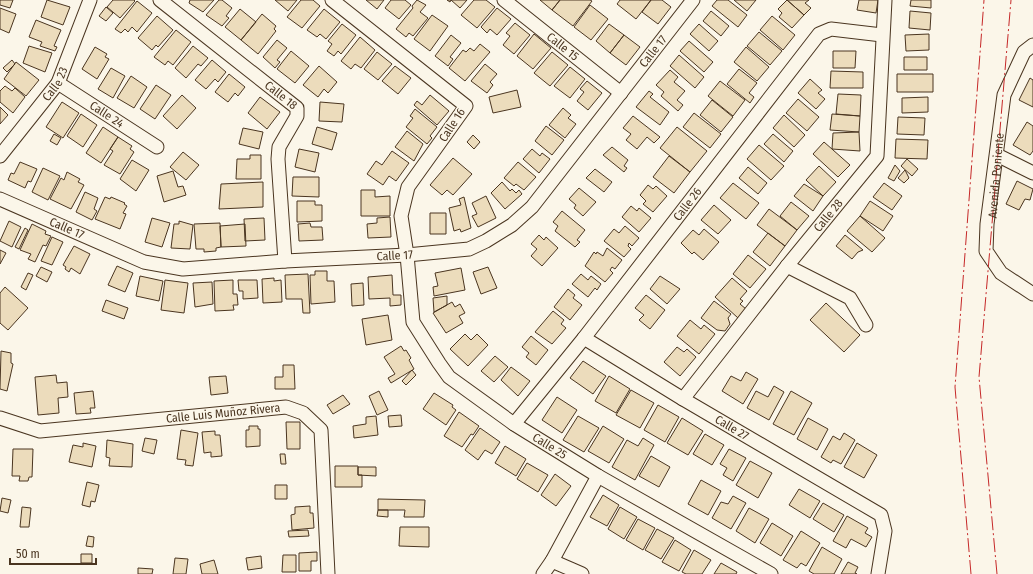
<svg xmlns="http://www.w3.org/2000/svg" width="1033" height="574" viewBox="0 0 1033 574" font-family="'Fira Sans Condensed',sans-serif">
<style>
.building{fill:#ecdcbc;stroke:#4a3520}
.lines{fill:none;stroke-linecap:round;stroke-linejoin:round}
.minor-casing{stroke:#4a3520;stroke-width:15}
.minor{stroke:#fbf6e9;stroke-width:13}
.power{stroke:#c62828;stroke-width:1;stroke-dasharray:14 3 2 3;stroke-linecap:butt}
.labels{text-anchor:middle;stroke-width:3;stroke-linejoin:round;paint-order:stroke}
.street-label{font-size:12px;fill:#4a3520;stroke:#fbf6e9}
</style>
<rect width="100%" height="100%" fill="#fbf6e9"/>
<path class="building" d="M0 0H13L10 8 0 5Z
M47 0 70 7 63 25 41 17Z
M113 0H134L135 1 120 18 107 7Z
M190 0H214L203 12 189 3Z
M219 0H222L232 8 226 16 229 18 222 26 206 15Z
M275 0H297L288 11Z
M301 0H313L320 6 302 28 287 17Z
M366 0H384L377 9Z
M391 0H405L411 5 399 19 385 8Z
M417 0 426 5 420 12 428 18 413 36 409 33 406 37 396 29 413 8 412 6Z
M447 0H467L460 8 451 0 450 2Z
M474 0H486L495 7 477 28 461 15Z
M540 0H560L552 10Z
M560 0H590L592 1 573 26 552 10Z
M620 0H651L636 19 617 4Z
M651 0H662L671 7 658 24 642 12Z
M717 0H728L747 15 738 27 712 6Z
M734 0H756L747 11Z
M787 0H809L805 3 811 8 804 15Z
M787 0 804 15 792 28 779 17 782 13 778 9Z
M859 0H878L876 13 857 10Z
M911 0H931V8L910 6Z
M137 1 152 13 137 32 132 27 128 32 125 29 121 33 115 29Z
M590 5 608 19 591 40 574 27Z
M106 7 113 13 106 21 99 16Z
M0 8 16 14 9 33 0 29Z
M497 8 511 19 497 35 490 29 487 33 481 27Z
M240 9 256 22 241 40 225 27Z
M324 9 340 22 326 39 320 34 317 37 307 30Z
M711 11 729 26 721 36 703 21Z
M910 11 931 13 930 30 909 28Z
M262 14 276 26 274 29 276 31 258 54 241 40Z
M432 15 448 26 430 51 414 39Z
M157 16 173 30 158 47 156 45 152 50 138 38Z
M772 16 795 35 783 50 760 30Z
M36 20 61 30 54 46 57 47 55 51 40 46 42 42 29 37Z
M515 23 530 35 514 54 503 45 510 36 506 33Z
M342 24 356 35 341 54 338 51 334 56 327 51 332 44 328 41Z
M609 24 624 35 610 53 596 41Z
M699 24 718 41 709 51 690 34Z
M176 30 191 42 173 65 168 61 165 65 154 57Z
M759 32 782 51 770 65 747 46Z
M534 34 551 48 533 69 517 56Z
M929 34V50L906 51 905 35Z
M451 35 461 43 450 57 453 59 448 66 435 56Z
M624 35 640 47 626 65 610 53Z
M360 37 375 50 361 68 355 64 351 69 341 61Z
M277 40 287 48 277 60 280 62 275 68 263 57Z
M689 41 713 62 704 72 680 51Z
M480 44 490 52 465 81 449 68 463 50 466 52 470 48 474 51Z
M29 46 52 53 45 72 23 63Z
M193 46 208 58 201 66 198 64 186 78 175 68Z
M95 47 107 54 105 57 109 59 97 79 82 69Z
M746 47 769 67 757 81 734 62Z
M291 51 309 66 295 83 277 69Z
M833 51H856L855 68H833Z
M377 52 392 64 378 80 364 69Z
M552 52 568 65 550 86 534 73Z
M679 55 704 77 695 88 670 66Z
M904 57H927V70H904Z
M12 60 15 64 7 72 3 68Z
M212 60 226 72 218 82 215 79 206 89 195 80Z
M16 62 39 80 26 96 4 79Z
M485 64 497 74 490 82 493 85 487 93 471 81Z
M319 66 337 82 328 93 324 89 318 97 303 85Z
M395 66 411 78 398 94 382 81Z
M570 67 585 79 570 98 554 86Z
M111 68 125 76 113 98 98 89Z
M739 69 757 83 749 93 754 97 750 103 727 84Z
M670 70 678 77 674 82 685 91 677 100 683 105 678 111 661 96 664 92 656 85Z
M831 71 863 72V88H830Z
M229 74 245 87 238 96 235 93 228 102 215 92Z
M897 74H933V92H897Z
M131 76 147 87 134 108 117 98Z
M1030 78 1033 80V107L1019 100Z
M810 79 822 90 818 93 825 99 816 109 798 93Z
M587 81 602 93 588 110 577 101 584 92 580 89Z
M720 81 745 100 733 116 708 96Z
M156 85 171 95 155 119 140 109Z
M5 86 12 91 15 88 25 97 13 113 0 102V91Z
M517 90 521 107 493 113 489 97Z
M649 91 653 94 650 97 669 112 660 125 636 107Z
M838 94 861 95 860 116 836 114Z
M182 95 196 108 177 129 163 116Z
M430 95 449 111 437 125 414 105 417 101 422 105Z
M260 97 280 112 267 129 248 113Z
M928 97V112L902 113V98Z
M798 99 819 117 807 131 786 113Z
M712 100 733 117 721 132 700 115Z
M62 102 79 113 63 138 46 127Z
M320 102 344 104 342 122 319 121Z
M0 107 8 115 0 124Z
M563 108 571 115 568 118 576 124 565 138 549 125Z
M415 109 437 127 430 136 432 138 427 144 406 127 413 118 410 116Z
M694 113 721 134 710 148 683 127Z
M81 114 97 125 83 147 67 136Z
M832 114 860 116 859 132 830 130Z
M784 115 805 135 794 147 773 128Z
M633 116 660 137 654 143 647 137 637 149 626 140 631 134 623 128Z
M898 117 925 118 924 135 897 134Z
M1027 122 1033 126V151L1030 155 1013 145Z
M546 126 564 140 552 155 535 141Z
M103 127 118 137 101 163 86 153Z
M317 127 337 133 332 150 312 144Z
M677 127 707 151 690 172 660 148Z
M243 128 263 132 259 149 239 144Z
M407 131 423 144 414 161 395 147Z
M859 132 860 151 832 149 833 133Z
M54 134 61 138 57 145 50 141Z
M773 134 793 151 784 162 764 144Z
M473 135 480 142 474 149 467 142Z
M118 137 132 146 130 149 134 152 120 174 104 165 113 151 110 149Z
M896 139 928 140 927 159 895 158Z
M824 142 850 165 838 177 813 154Z
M759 145 784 166 771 180 747 159Z
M612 147 628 160 624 166 627 168 624 172 603 155Z
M299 149 319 153 315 172 295 167Z
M532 149 540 156 542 153 550 159 539 173 523 159Z
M392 151 409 163 396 181 389 176 383 185 367 174 376 161 382 165Z
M183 152 199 165 186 180 170 167Z
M250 155H261V179H236L237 159H250Z
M669 156 690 172 674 193 653 177Z
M453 158 472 174 453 195 447 190 442 195 430 185Z
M907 159 918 169 912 176 901 166Z
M132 160 149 170 136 191 120 179Z
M20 162 37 169 31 182 28 181 25 188 8 180 11 173 14 174Z
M518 162 536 177 524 190 516 184 514 186 504 178Z
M895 165 900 171 894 181 888 178Z
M819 166 836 182 823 196 806 180Z
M748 167 767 183 758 194 739 178Z
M43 168 60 176 48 200 32 192Z
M595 169 612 182 604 192 586 178Z
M905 170 909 178 904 183 898 178Z
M173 171 178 187 183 186 186 195 164 202 157 176Z
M67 172 80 179 78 182 84 185 71 209 50 199 61 178 64 180Z
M293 177H319V197L292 196Z
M1017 181 1033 189 1030 200 1025 199 1019 210 1006 204Z
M263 182V207L219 209 221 184Z
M502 182 510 191 512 189 516 193 519 190 522 194 505 209 491 193Z
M733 183 759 203 746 219 720 198Z
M884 183 902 196 892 210 873 197Z
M804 184 823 196 813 211 794 196Z
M648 185 653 189 656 186 667 196 653 212 643 204 646 201 640 195Z
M579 188 596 202 583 216 574 208 576 205 569 199Z
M361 190H375V197L390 196V216H361Z
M85 192 98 198 94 209 97 211 92 220 76 212Z
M486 196 496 218 478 227 472 216 477 214 472 203Z
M105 197 110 199 111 197 125 203 124 204 127 206 123 213 126 214 120 229 95 219Z
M464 197 471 228 461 232 460 229 454 231 449 208 461 205 459 199Z
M297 201H315V205H322V221L297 222Z
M870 201 893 216 883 231 860 216Z
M791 202 809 216 797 230 780 216Z
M714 205 731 220 718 234 701 220Z
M631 206 637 211 639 208 651 218 639 232 622 217Z
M769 209 797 230 785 246 757 225Z
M562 211 585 230 577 240 580 242 575 247 555 231 558 226 553 222Z
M430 213H446V234H430Z
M860 216 885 238 872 252 847 231Z
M390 217 391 237 368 238 367 224 377 223V218Z
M152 218 170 223 162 247 145 242Z
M264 218 265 240 245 241 244 219Z
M9 221 21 227 12 247 0 241Z
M179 221 193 225 190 249 171 248 174 224H179Z
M220 223 221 247 216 248V251L204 252V249H196L194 224Z
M310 223 311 227H322L323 240 299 241 298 224Z
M32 224 46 231 45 234 51 236 46 246 43 245 35 262 28 259 31 254 20 250Z
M245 224 246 246 221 247 220 226Z
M625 226 639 238 632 246 629 243 628 246 631 249 624 257 604 241 614 229 619 233Z
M25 228 28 230 19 249 15 247Z
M704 229 719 242 703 260 694 252 692 254 681 243 693 230 699 235Z
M768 233 785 246 770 266 753 252Z
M539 235 544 240 546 237 558 248 542 266 531 256 537 249 531 244Z
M845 235 863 250 858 252 852 259 836 246Z
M52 237 63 242 52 265 41 261Z
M74 246 90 254 80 274 71 268 69 272 65 269 66 267 63 265Z
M607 248 622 260 615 269 612 267 610 270 613 273 605 282 585 266 594 252 596 254 597 252 603 256Z
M0 250 6 253 0 264Z
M748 255 766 269 750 288 733 274Z
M117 266 133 273 125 292 108 285Z
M41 267 52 272 47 282 36 276Z
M488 267 497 288 481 294 473 272Z
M461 268 465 290 434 296 433 287 438 286 435 273Z
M315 271H327V281H334L335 302 311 304 310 275H315Z
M28 273 33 275 26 290 21 287Z
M308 274 310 313H303L302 299H286L285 275Z
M581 274 588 280 591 276 601 284 597 290 595 288 588 297 572 284Z
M392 275 393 295H401V305L390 306V298L369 299 368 277Z
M140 276 163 281 159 301 136 296Z
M660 276 680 289 667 304 650 289Z
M274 278V281L281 280 282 302 263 303 262 279Z
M732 278 747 291 740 299 743 301 740 304 746 309 738 318 715 297Z
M165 280 188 283 184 313 161 310Z
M233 280V294H237L238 305H233L234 310 215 311 214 281Z
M238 280H257L258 298 243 299V291H239Z
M212 282 213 304 195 307 193 283Z
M363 283 364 305 352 306 351 284Z
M5 287 28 308 8 330 0 323V293Z
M568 289 575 295 573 298 582 305 570 320 554 307Z
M646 295 665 310 650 329 639 320 644 315 635 308Z
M447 296V305L434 312 433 298Z
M106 300 128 308 124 319 102 311Z
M714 301 731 314 728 318 730 324 725 331 717 330 701 318Z
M452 302 455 307 460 304 465 313 459 316 463 323 446 333 433 313Z
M826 303 860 335 844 352 810 320Z
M553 311 564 320 561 324 566 328 552 344 535 332Z
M388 315 392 340 366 345 362 319Z
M690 320 701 329 704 325 715 334 699 354 677 336Z
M465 334 471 340 477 334 488 345 468 366 450 349Z
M531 336 548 350 536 365 526 357 529 353 522 347Z
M401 346 404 351 406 350 411 358 409 360 414 369 391 383 388 378 395 374 384 357Z
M677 347 684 352 687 349 696 357 680 376 664 362Z
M1 351 11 353V363L13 364 7 391 0 389Z
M495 356 508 367 494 382 481 371Z
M583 361 606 376 593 394 570 378Z
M283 365H294L295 389H275V377H283Z
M511 367 530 381 518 396 501 380Z
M412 370 416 375 406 385 402 381Z
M746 372 758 379 743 404 722 391 731 376 741 381Z
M56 375 57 383 67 382 68 397 58 398 59 413 38 415 35 377Z
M226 376 228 393 211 395 209 377Z
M609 376 630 389 616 413 595 401Z
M774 386 784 392 769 420 747 408 756 391 768 397Z
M631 390 654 403 640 428 616 415Z
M93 391 95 408H90L91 413 76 414 74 393Z
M379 391 388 410 377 415 369 396Z
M791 391 812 403 794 435 773 424Z
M434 393 453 405 452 407 456 410 446 425 423 409Z
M343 395 350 404 333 414 327 405Z
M557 397 577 410 562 433 542 420Z
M658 405 679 417 665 442 644 430Z
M459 412 479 426 473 435 471 434 462 447 444 436Z
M401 415 402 426 389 427 388 416Z
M376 416 378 435 354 438 353 426 366 424V417Z
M578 416 599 428 584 452 563 440Z
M682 418 703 431 688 455 667 443Z
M808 418 828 429 817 450 797 439Z
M286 422H300V449H287Z
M249 426H258V429H260V446L246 447V430H249Z
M603 426 624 439 609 463 588 451Z
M480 428 500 442 492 454 485 450 478 460 465 450Z
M181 430 198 433 193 466 185 465 186 460 177 459Z
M215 431V435H220L222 456 211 457V452L204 453 202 432Z
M844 433 855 440 841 464 833 460 831 463 821 457 833 436 840 440Z
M705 434 724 445 712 465 693 454Z
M145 438 157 440 154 454 142 451Z
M643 438 654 445 635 480 612 467 627 440 638 446Z
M107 440 133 444 132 467 109 466 110 458 106 457Z
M83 443 96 446 92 467 69 462 73 445 83 447Z
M857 443 877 455 864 478 844 467Z
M505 446 526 459 516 476 495 463Z
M13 449H33L32 477H29L28 481H19L20 476H12Z
M729 449 746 458 733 481 723 475 727 468 720 464Z
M280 454H285L286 464H281Z
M651 456 670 467 659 487 639 476Z
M750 461 772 473 758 498 736 485Z
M527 463 548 475 538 492 517 479Z
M335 466H358V475H362V487H335Z
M358 467H376V476L358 475Z
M555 474 571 486 556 506 541 495Z
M701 480 721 491 708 515 688 504Z
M87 482 99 485 95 502 91 501 90 507 82 505Z
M275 485H287V499H275Z
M799 489 820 501 810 518 789 505Z
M603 495 619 505 607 526 590 517Z
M733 496 746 503 731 529 712 518 721 502 728 504Z
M2 498 11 500 8 513 0 511Z
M378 499 425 500 424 517H404L405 510H378Z
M823 503 844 515 834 532 813 519Z
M310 506V513H313L314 528 292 530 291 515 295 514V507Z
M22 507 31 508 29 527H20Z
M620 507 637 517 624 539 608 529Z
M749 508 769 519 755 543 736 531Z
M378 510H388V517L377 516Z
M847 516 868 528 865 533 872 537 866 547 851 539 846 548 833 541Z
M638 519 655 528 643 550 626 540Z
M772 523 793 536 781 556 760 543Z
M400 527H429V547L399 546Z
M657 529 674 538 661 559 645 550Z
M308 530 309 536 289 537 288 531Z
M801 531 820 543 806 566 801 563 797 568 783 560Z
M88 536 94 537 93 547 86 546Z
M675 540 691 550 679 571 662 562Z
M822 547 842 559 834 574H814L809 571Z
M694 550 711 560 702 574H686L682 572Z
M317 552V561H311V571H299V553Z
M81 554H92V563H81Z
M283 555H296V572H282Z
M261 556 262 568 248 570 246 558Z
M175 558 188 559 186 574H173Z
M214 560 218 574H202L200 564Z
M848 562 858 567 855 573 857 574H841Z
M721 563 737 572 736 574H714Z
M138 568 153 569 152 574H138Z"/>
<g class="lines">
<defs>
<g id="minor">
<path id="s1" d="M160 0 297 108V116L279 147 278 159 285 261"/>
<path id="s2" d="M332 0 466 106 408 187 401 216 407 255 413 322 439 363 449 377 514 424 598 476 771 574"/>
<path id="s3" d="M504 0 621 93"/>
<path d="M1033 45 1024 52 1004 95 987 224 986 251 1001 273 1033 294"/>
<path id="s4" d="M58 83 157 147"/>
<path d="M997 155 1033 173"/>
<path id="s5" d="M0 156 58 83 90 0"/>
<path id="s6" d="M0 199 144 262 183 269 285 261 407 255 469 249 486 241 512 225 532 207 693 0"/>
<path d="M787 266 850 298 866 325"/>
<path id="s7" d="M584 338 683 399 881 515 885 531 878 574"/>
<path id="s8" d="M683 399 787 266 877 156 885 0"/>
<path id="s9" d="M0 418 40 431 286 407 303 413 321 430 328 574"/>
<path id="s10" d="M514 424 584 338 819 34 831 29 882 35"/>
<path d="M552 561 582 574"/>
<path d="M543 574 552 561 598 476"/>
</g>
</defs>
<use href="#minor" class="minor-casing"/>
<use href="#minor" class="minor"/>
<g class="power">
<path d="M971 574 955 387 984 0"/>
<path id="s11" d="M997 574 979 377 1011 0"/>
</g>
</g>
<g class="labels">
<g class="street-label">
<text dy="4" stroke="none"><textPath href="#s3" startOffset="75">Calle 15</textPath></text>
<text dy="4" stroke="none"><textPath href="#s6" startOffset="757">Calle 17</textPath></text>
<text dy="4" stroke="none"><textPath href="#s5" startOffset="91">Calle 23</textPath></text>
<text dy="4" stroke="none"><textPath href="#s1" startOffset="154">Calle 18</textPath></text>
<text dy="4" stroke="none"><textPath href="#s4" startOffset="58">Calle 24</textPath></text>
<text transform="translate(452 125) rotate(-57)" y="4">Calle 16</text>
<text dy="4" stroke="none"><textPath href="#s11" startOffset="400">Avenida Poniente</textPath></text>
<text dy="4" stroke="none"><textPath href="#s10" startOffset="280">Calle 26</textPath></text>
<text dy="4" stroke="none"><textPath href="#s8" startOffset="234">Calle 28</textPath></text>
<text dy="4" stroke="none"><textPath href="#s6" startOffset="73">Calle 17</textPath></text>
<text dy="4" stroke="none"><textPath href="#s6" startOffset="409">Calle 17</textPath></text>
<text dy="4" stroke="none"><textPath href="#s9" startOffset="226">Calle Luis Muñoz Rivera</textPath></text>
<text dy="4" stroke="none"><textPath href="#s7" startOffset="173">Calle 27</textPath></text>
<text dy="4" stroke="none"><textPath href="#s2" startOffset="595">Calle 25</textPath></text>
</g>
</g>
<path d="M10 558v6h86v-6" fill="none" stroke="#4a3520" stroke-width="2"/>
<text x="16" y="558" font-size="12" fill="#4a3520" stroke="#fbf6e9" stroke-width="3" paint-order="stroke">50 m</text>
</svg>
